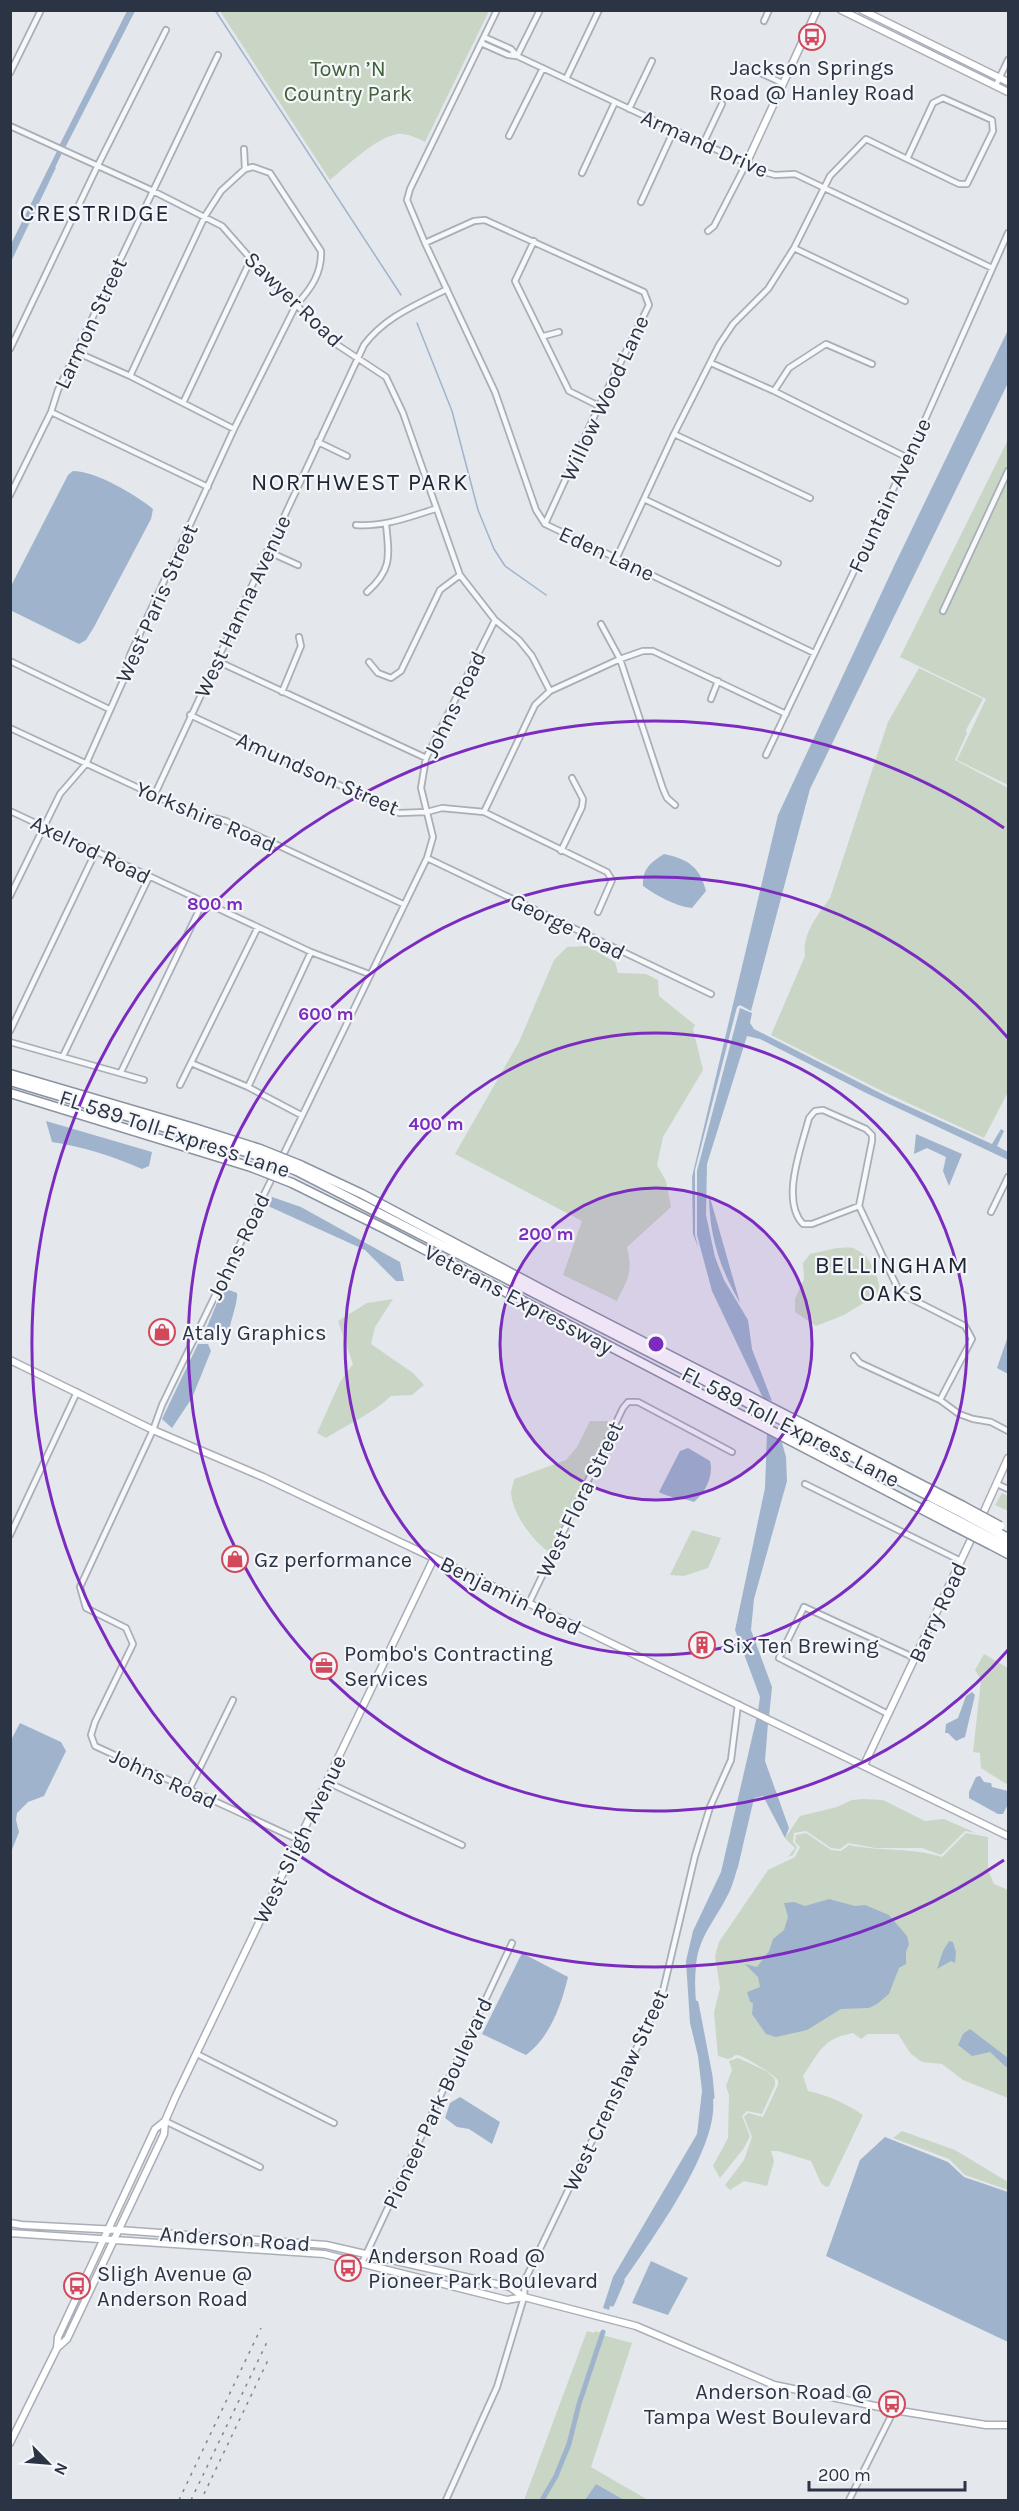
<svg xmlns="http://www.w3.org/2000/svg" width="1019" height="2511" viewBox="0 0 1019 2511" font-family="Karla,sans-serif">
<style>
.green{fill:#c9d6c5}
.water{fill:#9fb4cc}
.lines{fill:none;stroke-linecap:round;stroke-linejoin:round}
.stream{stroke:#9fb4cc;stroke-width:1.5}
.canal{stroke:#9fb4cc;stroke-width:5}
.street-casing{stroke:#a9aeb7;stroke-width:8}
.secondary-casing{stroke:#a9aeb7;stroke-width:9}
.highway-casing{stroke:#8b94a3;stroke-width:11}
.street{stroke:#f7f8fa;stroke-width:4.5}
.secondary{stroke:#fff;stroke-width:6}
.highway{stroke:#fff;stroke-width:8}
.rail{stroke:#7d8696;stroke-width:1.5;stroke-dasharray:3 6;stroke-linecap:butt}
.highway-bridge-casing{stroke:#8b94a3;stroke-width:11;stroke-linecap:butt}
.highway-bridge{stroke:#fff;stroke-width:8}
.ring{fill:none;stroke:#7b2cbf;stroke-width:3}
.labels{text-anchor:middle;stroke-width:4.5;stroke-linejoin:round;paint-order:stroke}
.poi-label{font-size:22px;fill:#2b3445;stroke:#f4f6f9;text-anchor:start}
.park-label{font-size:22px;fill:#3f6138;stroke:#f4f6f9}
.street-label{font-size:22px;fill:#2b3445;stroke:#f4f6f9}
.neighbourhood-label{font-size:24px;letter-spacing:1.5px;fill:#1d2536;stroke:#f4f6f9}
.centre{fill:#7b2cbf;stroke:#f4f6f9;stroke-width:3}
.ring-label{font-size:18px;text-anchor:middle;font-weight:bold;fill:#7b2cbf;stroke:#f4f6f9;stroke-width:4.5;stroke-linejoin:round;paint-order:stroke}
</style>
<rect width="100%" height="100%" fill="#e4e7ec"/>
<path class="green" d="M220 11H489L425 142C417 138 406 133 397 134 374 139 348 165 330 180Z
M1008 440V785L957 760 986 699 900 657Z
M919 668 983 699 966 730 967 733 955 760 1008 788V1092L984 1138 882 1091 771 1035 805 956C802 934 817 916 830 898L888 722Z
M587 946 615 962 618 973 646 974 658 980 659 996 695 1025 693 1029 703 1070 663 1137 657 1165 666 1181 671 1207 627 1247C633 1273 628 1278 617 1301L563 1275 582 1221 455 1154 519 1042 554 960 567 947Z
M837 1248C842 1248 849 1247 853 1248 870 1254 879 1276 880 1293L844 1315 816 1326 795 1312V1299L804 1279 803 1263 810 1254Z
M393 1299 375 1327 371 1344 413 1373 424 1385 412 1395 391 1396C372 1414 348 1424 326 1438L317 1433 340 1382 353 1364 338 1321 367 1303Z
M590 1421H610L609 1430 550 1553C533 1541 513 1515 511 1493 511 1489 514 1483 514 1479L566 1460 577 1447Z
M1002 1493 1008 1496V1511L995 1505Z
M692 1530 721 1538 708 1568 684 1576 670 1575Z
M984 1654 1008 1668V1785L981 1768 980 1753 973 1752 981 1680 975 1670Z
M864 1799 883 1800 925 1821 944 1819 976 1833 965 1831 941 1855 922 1848H875L848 1843 840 1849 831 1848 806 1831 794 1833 793 1842 797 1847 793 1855 788 1857 795 1848 785 1838 800 1816 837 1807 852 1800Z
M806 1833 831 1850 841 1851 849 1845C881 1852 912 1847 942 1857L966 1833 988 1837V1870L994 1884 1008 1890V2098L963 2080 942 2064 922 2062 911 2054 898 2034H868L861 2039 853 2033C822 2039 820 2051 803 2076L808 2091C828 2095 847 2104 863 2115L829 2186 826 2187 821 2183 811 2161 778 2151H771L774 2161 767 2186 744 2181 730 2190 725 2185 744 2160 752 2137 744 2117 748 2113 763 2117 778 2085V2080C774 2075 742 2054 736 2055 733 2056 731 2059 728 2059L718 2056 714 2012 720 1988 715 1956 719 1942 768 1870 795 1857 800 1847 795 1842 796 1835Z
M738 2058 766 2071 775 2079V2085L762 2114 747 2111 742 2116 750 2136 744 2148 720 2178 713 2166 728 2138 729 2095 726 2086 732 2070 729 2061Z
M902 2131 955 2150 1008 2182V2190L965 2175 949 2159 893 2138Z
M587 2331 594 2333 595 2331 602 2333V2335L632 2343 591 2467 648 2500H524Z"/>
<path class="water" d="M127 11H135L65 148 59 146Z
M57 151 62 153 11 259V244Z
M1008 330V383L810 789 751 1011 740 1005 737 1007 695 1170V1235L698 1247 693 1234 692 1177 778 815 895 564Z
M73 471C95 471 135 494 153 509L151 519 94 627 86 640 79 644 10 610 11 586 68 475Z
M664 854C688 859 700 867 706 891L692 908C675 906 657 896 643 886 642 869 650 863 664 854Z
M740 1008 752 1013 750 1023 754 1029 888 1097 992 1144 1001 1129 1004 1131 997 1146 1008 1152V1160L866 1093 760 1039 747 1036 707 1164 706 1215 715 1257 724 1280 748 1320 752 1349 772 1401 762 1396 712 1291 697 1235V1171Z
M46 1121 152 1152 149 1166 142 1169C112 1156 84 1147 52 1142Z
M916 1134 962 1154 949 1186 943 1171 946 1157 927 1148 914 1154Z
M709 1194 740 1303C720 1269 709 1235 709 1194Z
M272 1197 301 1207 400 1262 404 1281H396L365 1250 268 1206Z
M229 1290 237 1293C238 1302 231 1319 229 1331L210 1332 207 1327 221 1293Z
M1008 1336V1374L997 1368Z
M198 1344H208L211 1351 192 1398 172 1428 162 1419Z
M767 1433 781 1439 786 1457 787 1481 754 1599 751 1630 772 1687 769 1717 758 1711 760 1697 735 1630 765 1488Z
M688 1448 710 1461C714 1476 705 1493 694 1502 682 1497 671 1499 659 1492L680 1451Z
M972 1692 975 1695 965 1737 956 1741 948 1733H945L946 1724 958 1718 966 1696Z
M757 1716 768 1723 765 1761 789 1828 785 1838 763 1796 751 1799C745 1828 742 1860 731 1888 720 1915 698 1935 696 1966 691 2012 708 2055 713 2100 719 2152 642 2253 613 2296L609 2310 603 2308 613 2277 697 2134 702 2091 698 2056 690 2023 686 1961 693 1931 721 1872Z
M20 1723 61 1742 66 1751 44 1796 28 1802 17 1813 16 1820 19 1832 11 1852V1740Z
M980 1776 984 1782 991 1783 992 1787 1008 1791V1804L1003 1814H998L969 1798V1792L976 1777Z
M829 1899 855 1906 865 1905 889 1915 907 1936 909 1944 906 1952V1964L899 1968 889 1994 877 2004 869 2008 841 2009 807 2030 776 2037 766 2034 752 2014 753 2003 750 2002 747 1992 760 1987 758 1977 745 1964 757 1967 769 1951 773 1939 784 1930 788 1917 784 1903 794 1902 805 1906Z
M949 1941 953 1942 956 1952 955 1963 951 1961 937 1969 943 1951Z
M522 1953 568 1977C561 2006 550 2037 526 2055L482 2034Z
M970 2029 1008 2058V2067H1006L990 2052 972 2056 958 2045 963 2034Z
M460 2097 500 2122 492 2144 469 2129 457 2127 445 2118 450 2103Z
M885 2137 948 2162 964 2177 1008 2192V2342L826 2256 860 2160Z
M651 2261 688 2278 668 2315 632 2303Z
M596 2484 624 2500H585Z"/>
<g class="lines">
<path class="stream" d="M215 10 401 295
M10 262 55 168
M417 323 452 411 478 510 494 549 505 566 546 595"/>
<path class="canal" d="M765 1393 771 1431
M735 1868 753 1792
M696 2003 710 2076 712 2097
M612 2304 622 2281
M542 2500 556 2476 569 2444 579 2404 603 2332"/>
<defs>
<path id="street" d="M497 10 410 189 407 200 425 243 495 392 536 510 545 524 814 653
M764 21 769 10
M484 37 511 49 517 56
M481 43 508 55 517 56 764 172 775 175 795 174 992 268
M517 56 540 10
M746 66 782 83
M10 73 41 10
M566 79 599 10
M996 85 1008 60
M943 98 992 120 993 131 967 184H959L907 159 933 103Z
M629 109 652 61
M10 126 151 190 222 226 251 259 333 342 386 377 403 413 460 575 495 620 519 640 532 656 550 691
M509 136 543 68
M703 144 722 104
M244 149 245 169
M582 173 615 102
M641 202 674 130
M708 231 714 226 746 164
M534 241 515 281 569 391 599 406
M425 243 474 221 485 220 644 292 649 305 599 406 545 524
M794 248 905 301
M544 336 559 332
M10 349 97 167 166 30
M76 352 130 376 234 429
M711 363 774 391 908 458
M774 391 789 368 826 344 872 364
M183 403 251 259
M51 412 208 487
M674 434 810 498
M318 442 347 456
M10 495 51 412 58 390 218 55
M644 499 778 563
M356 525C384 527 409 517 435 509
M267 551 298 565
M617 557 674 434 719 345 733 324 768 289 794 248 830 176 866 139 907 159
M367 592C393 569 389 555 386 524
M943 611 1008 471
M601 624 620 659 663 789 667 798 675 805
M10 661 109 709
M217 661 426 758
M369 662 378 673 391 678 401 671 440 590 460 575
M282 692 301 646 299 637
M711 699 718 681
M190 715 399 813 427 812 442 808 484 812 607 872 612 880 598 912
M10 728 190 812 226 821 403 904
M766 755 908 458 1008 233
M154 796 364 345C385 317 416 305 447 289
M10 811 311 952 369 974
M484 812 535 705 550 691 620 659 643 651H653L786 714
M561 851 582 807 583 799 572 778
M427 858 711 994
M10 896 60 794 86 764 123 681 130 655 234 429 296 305C311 289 322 273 321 251L270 173 253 167 245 169 221 191 205 216 130 376
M10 1031 96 851
M10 1042 144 1080
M63 1056 149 877
M191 1063 248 1087 301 1115
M121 1072 203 902
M180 1085 258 927
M248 1087 311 952
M823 1110 866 1129 872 1135V1141L859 1206 812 1224H803C780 1200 802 1146 809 1118L815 1111Z
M859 1206 900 1293 965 1326 972 1339 940 1400
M991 1212 1008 1177
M854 1356 860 1363 940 1400 959 1414 973 1419 991 1422 1008 1431
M805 1484 961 1561
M997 1484 1008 1489
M10 1535 77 1392
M529 1603 623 1408 628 1402H638L732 1452
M888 1714 779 1658 804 1607 915 1658
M327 1782 462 1845
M189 1790 233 1700
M299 1840 95 1746 91 1735 95 1722 133 1644 126 1628 86 1608 80 1587 153 1430 162 1405 427 858 433 837 421 788 426 758 495 620
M197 2054 334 2123
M165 2121 260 2167
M362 2263 512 1943
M446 2500 497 2387 524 2297 525 2280 662 1995 695 1856 710 1807 731 1760 738 1704
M849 2500 894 2410"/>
<path id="secondary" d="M841 10 1008 92
M862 10 1008 82
M746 164 817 10
M10 1360 153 1430 263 1477 522 1600 1008 1836
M981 1518 1008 1458
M864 1765 974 1533
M10 2223 22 2225 119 2230 326 2245 510 2287 524 2297 636 2326 774 2385 894 2410 986 2425H1008
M10 2233 324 2254 507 2300 524 2297
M57 2348 58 2337 155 2129 165 2121
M10 2443 57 2348 67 2339 164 2134 165 2121 175 2098 434 1558"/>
<path id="highway" d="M10 1074 194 1128 260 1149
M10 1081 256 1155
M10 1093 251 1167
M300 1165 362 1194 558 1298 963 1506
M297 1171 960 1512
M292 1183 385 1229 954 1526
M928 1505 957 1520
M997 1532 1008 1538
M993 1539 1008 1547
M991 1545 1008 1554"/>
</defs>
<use href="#street" class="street-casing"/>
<use href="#secondary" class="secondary-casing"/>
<use href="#highway" class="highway-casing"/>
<use href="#street" class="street"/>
<use href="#secondary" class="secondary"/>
<use href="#highway" class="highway"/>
<path class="rail" d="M204 2494 269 2358
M179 2500 261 2328
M191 2500 269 2338"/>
<defs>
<path id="highway-bridge" d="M260 1149 300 1165
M256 1155 297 1171
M251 1167 292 1183
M963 1506 1000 1526
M960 1512 997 1532
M957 1520 993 1539
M954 1526 991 1545"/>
</defs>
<use href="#highway-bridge" class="highway-bridge-casing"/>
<use href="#highway-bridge" class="highway-bridge"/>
</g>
<circle cx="656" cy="1344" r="156" fill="#7b2cbf" fill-opacity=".12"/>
<g class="ring">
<circle cx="656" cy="1344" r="156"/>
<circle cx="656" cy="1344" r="311"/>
<path d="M1008 1650A467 467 0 1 1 1008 1038"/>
<path d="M1004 1860A623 623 0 1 1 1004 828"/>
</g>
<defs>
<symbol id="bus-ring" viewBox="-11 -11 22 22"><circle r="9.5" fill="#f4f6f9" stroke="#d1495b" stroke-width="1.5"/><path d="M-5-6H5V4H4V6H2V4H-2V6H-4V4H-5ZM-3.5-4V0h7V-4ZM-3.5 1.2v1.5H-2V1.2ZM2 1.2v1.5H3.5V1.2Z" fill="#d1495b"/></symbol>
<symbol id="shop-ring" viewBox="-11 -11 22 22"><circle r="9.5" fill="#f4f6f9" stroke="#d1495b" stroke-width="1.5"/><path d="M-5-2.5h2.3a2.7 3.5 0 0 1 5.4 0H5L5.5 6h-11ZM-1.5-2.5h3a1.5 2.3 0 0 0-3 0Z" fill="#d1495b"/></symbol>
<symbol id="building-ring" viewBox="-11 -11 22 22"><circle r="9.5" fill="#f4f6f9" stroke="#d1495b" stroke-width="1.5"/><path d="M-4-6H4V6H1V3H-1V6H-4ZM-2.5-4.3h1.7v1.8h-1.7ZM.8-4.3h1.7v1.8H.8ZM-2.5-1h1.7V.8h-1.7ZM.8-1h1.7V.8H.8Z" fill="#d1495b"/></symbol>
<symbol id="office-ring" viewBox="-11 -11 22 22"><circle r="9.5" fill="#f4f6f9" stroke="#d1495b" stroke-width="1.5"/><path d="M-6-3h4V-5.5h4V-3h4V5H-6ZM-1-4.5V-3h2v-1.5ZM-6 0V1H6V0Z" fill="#d1495b"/></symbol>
</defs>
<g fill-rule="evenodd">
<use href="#bus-ring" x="797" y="22" width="30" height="30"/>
<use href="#shop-ring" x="147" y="1317" width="30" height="30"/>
<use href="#shop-ring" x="220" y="1544" width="30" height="30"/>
<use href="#building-ring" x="687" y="1630" width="30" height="30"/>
<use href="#office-ring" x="309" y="1651" width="30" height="30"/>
<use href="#bus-ring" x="333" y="2253" width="30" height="30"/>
<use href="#bus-ring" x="62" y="2271" width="30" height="30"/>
<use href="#bus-ring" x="877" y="2389" width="30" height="30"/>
</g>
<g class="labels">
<g class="poi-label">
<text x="812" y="75" text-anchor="middle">Jackson Springs<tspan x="812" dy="25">Road @ Hanley Road</tspan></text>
<text x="182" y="1340">Ataly Graphics</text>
<text x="254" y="1567">Gz performance</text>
<text x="722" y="1653">Six Ten Brewing</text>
<text x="344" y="1661">Pombo's Contracting<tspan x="344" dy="25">Services</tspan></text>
<text x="368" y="2263">Anderson Road @<tspan x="368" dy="25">Pioneer Park Boulevard</tspan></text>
<text x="97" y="2281">Sligh Avenue @<tspan x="97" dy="25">Anderson Road</tspan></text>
<text x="872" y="2399" text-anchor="end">Anderson Road @<tspan x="872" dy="25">Tampa West Boulevard</tspan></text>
</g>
<g class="park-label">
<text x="348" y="76">Town ’N<tspan x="348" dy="25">Country Park</tspan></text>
</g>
<g class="street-label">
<text transform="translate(705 143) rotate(24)" y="8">Armand Drive</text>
<text transform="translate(294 299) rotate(44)" y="8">Sawyer Road</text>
<text transform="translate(90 323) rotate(-65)" y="8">Larmon Street</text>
<text transform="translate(604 398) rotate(-65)" y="8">Willow Wood Lane</text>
<text transform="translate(889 495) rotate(-65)" y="8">Fountain Avenue</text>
<text transform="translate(607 553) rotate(25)" y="8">Eden Lane</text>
<text transform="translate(156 603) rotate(-66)" y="8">West Paris Street</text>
<text transform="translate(242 606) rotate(-65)" y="8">West Hanna Avenue</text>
<text transform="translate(454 704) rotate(-64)" y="8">Johns Road</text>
<text transform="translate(318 773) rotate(24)" y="8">Amundson Street</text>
<text transform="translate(206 816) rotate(23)" y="8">Yorkshire Road</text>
<text transform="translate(91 849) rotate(26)" y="8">Axelrod Road</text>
<text transform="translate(568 926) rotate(26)" y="8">George Road</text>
<text transform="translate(175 1133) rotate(18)" y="8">FL 589 Toll Express Lane</text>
<text transform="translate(238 1246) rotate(-64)" y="8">Johns Road</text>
<text transform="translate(519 1299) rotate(28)" y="8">Veterans Expressway</text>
<text transform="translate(791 1426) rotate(27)" y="8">FL 589 Toll Express Lane</text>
<text transform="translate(579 1499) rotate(-64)" y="8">West Flora Street</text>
<text transform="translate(511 1595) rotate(26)" y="8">Benjamin Road</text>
<text transform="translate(937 1612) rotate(-65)" y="8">Barry Road</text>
<text transform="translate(164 1778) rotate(25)" y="8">Johns Road</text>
<text transform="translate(299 1839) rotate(-64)" y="8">West Sligh Avenue</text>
<text transform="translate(615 2090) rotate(-65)" y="8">West Crenshaw Street</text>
<text transform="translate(437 2103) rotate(-65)" y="8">Pioneer Park Boulevard</text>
<text transform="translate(235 2238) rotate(4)" y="8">Anderson Road</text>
</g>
<g class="neighbourhood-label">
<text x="95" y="221">CRESTRIDGE</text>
<text x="360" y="490">NORTHWEST PARK</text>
<text x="892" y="1273">BELLINGHAM<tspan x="892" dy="28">OAKS</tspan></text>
</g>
</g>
<circle cx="656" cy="1344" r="9" class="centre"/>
<g class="ring-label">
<text x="215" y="910">800 m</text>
<text x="326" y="1020">600 m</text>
<text x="436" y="1130">400 m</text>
<text x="546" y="1240">200 m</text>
</g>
<rect width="1019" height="2511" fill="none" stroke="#2b3445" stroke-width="24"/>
<g transform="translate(48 2463) rotate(115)" stroke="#f4f6f9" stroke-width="4.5" paint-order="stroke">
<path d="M0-4.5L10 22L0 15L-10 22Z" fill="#2b3445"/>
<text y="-9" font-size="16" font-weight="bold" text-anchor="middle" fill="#2b3445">N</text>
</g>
<path d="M809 2481v9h156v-9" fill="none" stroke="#2b3445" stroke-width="3"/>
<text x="818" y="2481" font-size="18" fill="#2b3445" stroke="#f4f6f9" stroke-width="4.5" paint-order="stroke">200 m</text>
</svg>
